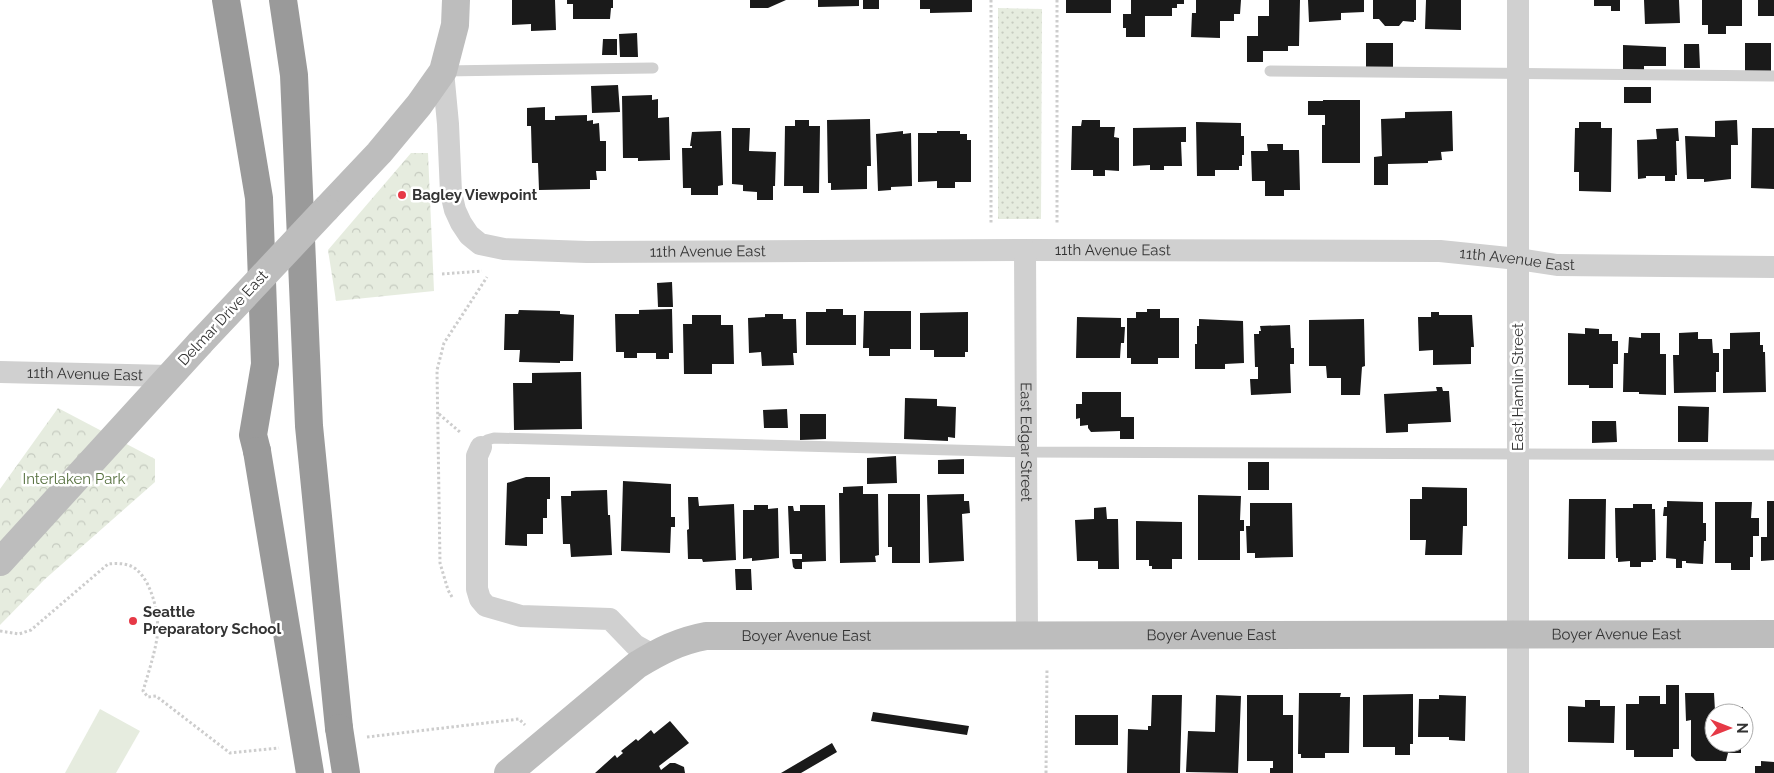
<svg xmlns="http://www.w3.org/2000/svg" width="1774" height="773" viewBox="0 0 1774 773" font-family="Raleway,sans-serif">
<style>
.grass{fill:url(#grass-dots)}
.forest{fill:url(#forest-crowns)}
.pitch{fill:#e6ecdf}
.building{fill:#1a1a1a}
.lines{fill:none;stroke-linecap:round;stroke-linejoin:round}
.path{stroke:#cdcdcd;stroke-width:3;stroke-dasharray:2.5 2.5;stroke-linecap:butt}
.lane{stroke:#d0d0d0;stroke-width:11}
.street{stroke:#d0d0d0;stroke-width:22}
.secondary{stroke:#bdbdbd;stroke-width:28}
.highway{stroke:#9a9a9a;stroke-width:28}
.secondary-bridge{stroke:#bdbdbd;stroke-width:28}
.highway-bridge{stroke:#9a9a9a;stroke-width:28}
.poi-dot{fill:#e63946;stroke:#fff;stroke-width:2}
.labels{text-anchor:middle;stroke-width:5;stroke-linejoin:round;paint-order:stroke}
.poi-label{font-size:15px;font-weight:bold;fill:#333;stroke:#fff;text-anchor:start}
.street-label{font-size:15px;fill:#333;stroke:#fff}
.park-label{font-size:15px;fill:#56703f;stroke:#fff}
</style>
<defs>
<pattern id="grass-dots" width="8" height="8" patternUnits="userSpaceOnUse" patternTransform="scale(1.25)"><rect width="8" height="8" fill="#e6ecdf"/><path d="M2 2h.1M6 6h.1" fill="none" stroke="#c6cbc0" stroke-width="1.8" stroke-linecap="round"/></pattern>
<pattern id="forest-crowns" width="20" height="18" patternUnits="userSpaceOnUse" patternTransform="scale(1.25)"><rect width="20" height="18" fill="#e6ecdf"/><path d="M2 6a3 3 0 1 1 6 0M12 15a3 3 0 1 1 6 0" fill="none" stroke="#c6cbc0"/></pattern>
</defs>
<rect width="100%" height="100%" fill="#fff"/>
<path class="grass" d="M998 8 1042 9 1041 219H998Z"/>
<path class="forest" d="M411 153H428L434 291 336 301 328 250Z
M58 408 155 459V482L44 580 0 625V489Z"/>
<path class="pitch" d="M100 709 140 731 116 773H65Z"/>
<path class="building" d="M512 0H555L556 30 531 31V24L512 25Z
M567 0H613V8H611L610 19H573V4H567Z
M750 0H786L768 8H750Z
M818 0H859V6L818 7Z
M863 0H879V9H863Z
M920 0H972V12L930 13V9H920Z
M1066 0H1111V13H1066Z
M1131 0H1184V4H1177V8H1172V16H1145V37H1126V28H1123V14H1131Z
M1196 0H1241L1240 14H1234V21H1220V38L1191 37 1192 13H1196Z
M1269 0H1300L1299 46H1288V51H1263V62H1247V36H1258V16H1269Z
M1308 0H1364V12L1341 13V20L1309 22Z
M1373 0H1416V20H1414V22L1403 21 1399 26H1385L1379 19H1373Z
M1426 0H1461V30L1425 29Z
M1594 0H1620V11H1611V6H1594Z
M1644 0H1679L1680 23 1645 24Z
M1702 0H1742V26H1726V34H1708V25H1702Z
M1758 0H1774V16H1758Z
M637 33 638 57H620L619 34Z
M603 39H617V55H602Z
M1366 43H1393V69H1366Z
M1745 43H1771V71H1745Z
M1684 44H1699L1700 68H1684Z
M1623 45 1666 47V66H1644V71H1623Z
M618 85 620 112 592 113 591 86Z
M1624 87H1651V103H1624Z
M652 95V100L658 99V118L669 117 670 160 638 161V158H623L622 96Z
M1323 100H1360V163H1322V125H1325V115H1308V101H1323Z
M545 107V120H555V116L587 115V121L593 120V124L599 123 600 141H606V171H596L597 180H590V189L539 190 538 163H532L531 126H527V108Z
M1452 111 1453 151 1441 152 1442 160 1428 161V163L1388 164V185H1374V157L1382 156 1381 119 1405 118V112Z
M870 119 871 166H867V189L831 190V183H828L827 120Z
M795 120H809V126H820L819 193H803V186H784L785 126H795Z
M1082 120H1100V127H1115L1114 137 1119 138V171L1105 170V176H1093V170H1071L1072 126H1081Z
M1737 120 1738 145H1731V179L1704 182V179H1687L1685 136 1715 137V121Z
M1196 122 1241 123V136H1244V155H1242V166H1239V170H1215V176H1197Z
M1579 122H1601V128H1612L1611 192 1579 191V172H1574L1575 128H1579Z
M1186 127V142H1181L1182 166H1164V170H1150V165L1133 166V128Z
M732 128H750L749 151 776 152 775 186H773V200H757V192L743 191V185L732 184Z
M1678 128 1679 141H1676L1677 175H1675V181H1665V176H1646V178L1638 179 1637 140 1657 139 1656 129Z
M1752 128H1774V189L1751 188Z
M721 131 723 185 718 186V195H691V188H683L682 148H692V146H690L692 132Z
M903 131V134L911 133 912 186 891 187V190L878 191 876 134Z
M937 131H960V134H967V140H971V182H955V188H937V181L918 182V133H937Z
M1267 144H1283V150H1299L1300 190H1284V196H1265V181H1252L1251 151H1268Z
M672 282 673 307H658L657 283Z
M672 309 673 353H669V359H656V353H637V358H624V352H616L615 314H639V310Z
M826 309H843V315H856V345H806V312H826Z
M1147 309H1160V318H1179V358H1158V364H1131V358H1127V318H1136V312H1147Z
M519 310 560 311V314L574 315 573 361H560V363L519 362 520 350H504L505 314H518Z
M864 311H911V349H890V356H869V348H863Z
M968 312V352H965V357H934V350H920V313Z
M1431 312H1439V315H1472L1474 347H1471V364L1433 365V350L1419 351 1418 317H1431Z
M765 314H783V319H796L797 353H793L794 365 762 366 761 352 749 353 748 318 765 317Z
M692 315H721V325H733L734 364H712V374H684L683 324H692Z
M1077 317 1121 318V327H1125L1124 343H1121L1120 358H1076Z
M1199 319 1243 321 1244 363 1225 364V369H1195V344H1197V326H1199Z
M1364 319 1365 366 1362 367 1360 395H1341V378H1327L1326 366H1309V320Z
M1290 325 1291 348H1294V364H1290L1291 393 1251 395 1250 379H1258V367H1255L1254 334H1259V331H1261L1260 326Z
M1585 328 1599 329V334H1612V341H1618V364H1613V388H1589V385H1568V333L1585 334Z
M1698 332V339H1712L1713 353H1719V372H1716V392L1674 393 1673 355H1679V333Z
M1760 332V345H1763V352H1765L1766 392 1723 393V349H1730V333Z
M1641 333H1660V354H1666V395L1639 394V392H1623L1624 353H1628L1629 337 1641 338Z
M581 372 582 429 514 430 513 383H532V373Z
M1436 387H1442L1443 391H1449L1451 422 1408 424V432L1386 433 1384 394 1437 391Z
M1082 392H1121V417H1134V439H1120V431L1091 432 1088 428V425L1080 426V418L1076 419V404H1082Z
M905 398 937 399V406L956 407 955 438 948 437V441L904 439Z
M1678 406 1709 407 1708 442H1678Z
M787 409 788 428H764L763 410Z
M800 414H826V439L800 440Z
M1592 421H1616L1617 442 1592 443Z
M896 456 897 483 867 484V458Z
M964 459V474H938V460Z
M1248 462H1269V490H1248Z
M526 477H550V499H547V518H543V534H527V546L505 545 507 483Z
M623 481 671 484V517H675V527H671L670 553 621 551Z
M863 486V494H878L879 555 875 556 876 562 840 563 839 493H843V487Z
M1422 487 1467 488V526H1463L1462 555H1425L1426 540H1410V499H1422Z
M607 490 608 515H610L612 555 571 557 570 544H563L561 496H571V491Z
M888 494H920V563H892V547H888Z
M964 494V501H969L970 513 962 514 964 561 929 563 927 495Z
M1198 495 1241 496 1240 520H1244V531H1240V560H1198Z
M688 497H698L699 506 734 504 736 560 703 562 702 559H688L687 530 689 529Z
M1569 499H1606L1605 559H1568Z
M1667 501 1703 502V523H1706V541H1704L1703 564 1686 563V561H1682V568H1676V559L1666 558 1667 516H1663L1664 507H1667Z
M1767 501H1774V560L1761 561V537H1767Z
M1715 502H1752L1751 518H1759V536H1753V557H1750V570H1731V563H1715Z
M1250 503H1292L1293 557 1255 558V553H1247L1246 526H1250Z
M1633 504H1652V509H1655L1656 560H1653V562H1641V567H1630V561L1618 562V558H1616L1615 508H1633Z
M754 505H768V509L778 508 779 558 752 561V558L743 559V510H754Z
M800 505H825L826 561 802 562V569H795L793 567 792 559H802V554H790L788 506H793L794 511H800Z
M1106 507 1107 519H1118L1119 569H1098V561H1077L1075 520 1094 519V508Z
M1136 521 1182 522V559H1172V569H1152V566H1149V560H1136Z
M735 569H751L752 590H736Z
M1666 685H1679V749H1673V757H1634V750H1626V704H1639V696H1660V704H1666Z
M1299 693H1341L1340 697H1350L1349 753H1325V758H1301V754H1298Z
M1685 693H1714L1715 711H1719V708L1743 707V713H1714V743H1741V753H1728L1726 761H1696L1691 756V720L1686 721Z
M1413 694V744H1410V755H1395V747H1363V695Z
M1152 695H1182L1180 773H1127L1128 729 1148 730V726H1151Z
M1216 695 1241 696 1238 773 1186 772 1188 731 1215 732Z
M1247 695H1283V715H1293V773H1270V768H1273V761H1247Z
M1439 695 1466 696 1465 741 1449 740V737H1418L1419 699H1439Z
M1585 700H1600V706H1615L1614 743 1568 742V706L1585 707Z
M873 712 969 726 967 735 871 721Z
M1075 715H1118V745H1075Z
M670 721 689 743 659 766 661 770 670 763H675L684 767 685 773H595L615 755 617 758 623 753 621 751 636 739 638 741 651 730 654 734Z
M832 743 837 752 801 773H781Z
M1761 761 1774 762V773H1755V766H1761Z"/>
<g class="lines">
<path class="path" d="M991 0V224
M1057 0V223
M442 274 482 271
M439 414 461 433
M452 597 448 590 440 563 437 370 444 343 487 277
M0 631 19 634 31 630 108 564C117 563 130 563 137 570 153 584 160 618 157 638 154 656 148 674 143 691L148 697 156 696 230 753 279 748
M367 737 519 719 525 725
M1046 773 1047 668"/>
<path class="lane" d="M443 71 653 68
M1270 71 1774 76
M481 447 487 440 494 438 1027 452 1774 455"/>
<g class="street">
<path id="s1" d="M443 71 448 124 451 193 455 210 461 223 469 235 480 244 504 249 587 252 1025 250 1440 251 1518 259 1557 265 1774 267"/>
<path id="s2" d="M1025 250 1027 635"/>
<path id="s3" d="M0 372 169 376"/>
<path d="M481 447 477 456V589L480 599 486 606 521 616 610 619 635 645 653 655"/>
<path d="M1518 773V0"/>
</g>
<g class="secondary">
<path d="M326 209 379 153 419 105 443 71 455 25 456 0"/>
<path d="M0 562 200 343"/>
<path id="s4" d="M508 773 637 665C660 651 679 641 706 636L1774 634"/>
</g>
<path class="highway" d="M226 0 259 198 265 364 253 435 257 451
M283 0 294 75 309 426 339 728"/>
<path class="secondary-bridge" d="M200 343 326 209"/>
<path class="highway-bridge" d="M257 451 310 773
M339 728 346 773"/>
</g>
<g class="poi-dot">
<circle cx="402" cy="195" r="5"/>
<circle cx="133" cy="621" r="5"/>
</g>
<g class="labels">
<g class="poi-label">
<text x="412" y="200">Bagley Viewpoint</text>
<text x="143" y="617">Seattle<tspan x="143" dy="17">Preparatory School</tspan></text>
</g>
<g class="street-label">
<text dy="5" stroke="none"><textPath href="#s1" startOffset="816">11th Avenue East</textPath></text>
<text dy="5" stroke="none"><textPath href="#s1" startOffset="411">11th Avenue East</textPath></text>
<text dy="5" stroke="none"><textPath href="#s1" startOffset="1221">11th Avenue East</textPath></text>
<text transform="translate(223 318) rotate(-47)" y="5">Delmar Drive East</text>
<text dy="5" stroke="none"><textPath href="#s3" startOffset="85">11th Avenue East</textPath></text>
<text transform="translate(1518 387) rotate(-90)" y="5">East Hamlin Street</text>
<text dy="5" stroke="none"><textPath href="#s2" startOffset="192">East Edgar Street</textPath></text>
<text dy="5" stroke="none"><textPath href="#s4" startOffset="1154">Boyer Avenue East</textPath></text>
<text dy="5" stroke="none"><textPath href="#s4" startOffset="344">Boyer Avenue East</textPath></text>
<text dy="5" stroke="none"><textPath href="#s4" startOffset="749">Boyer Avenue East</textPath></text>
</g>
<g class="park-label">
<text x="74" y="484">Interlaken Park</text>
</g>
</g>
<g transform="translate(1729 728) rotate(90)"><circle r="24" fill="#ffffff" stroke="#adadad"/>
<path d="M0-4L9 19L0 12L-9 19Z" fill="#e63946"/>
<text y="-8" font-size="14" font-weight="bold" text-anchor="middle" fill="#333333">N</text>
</g>
</svg>
